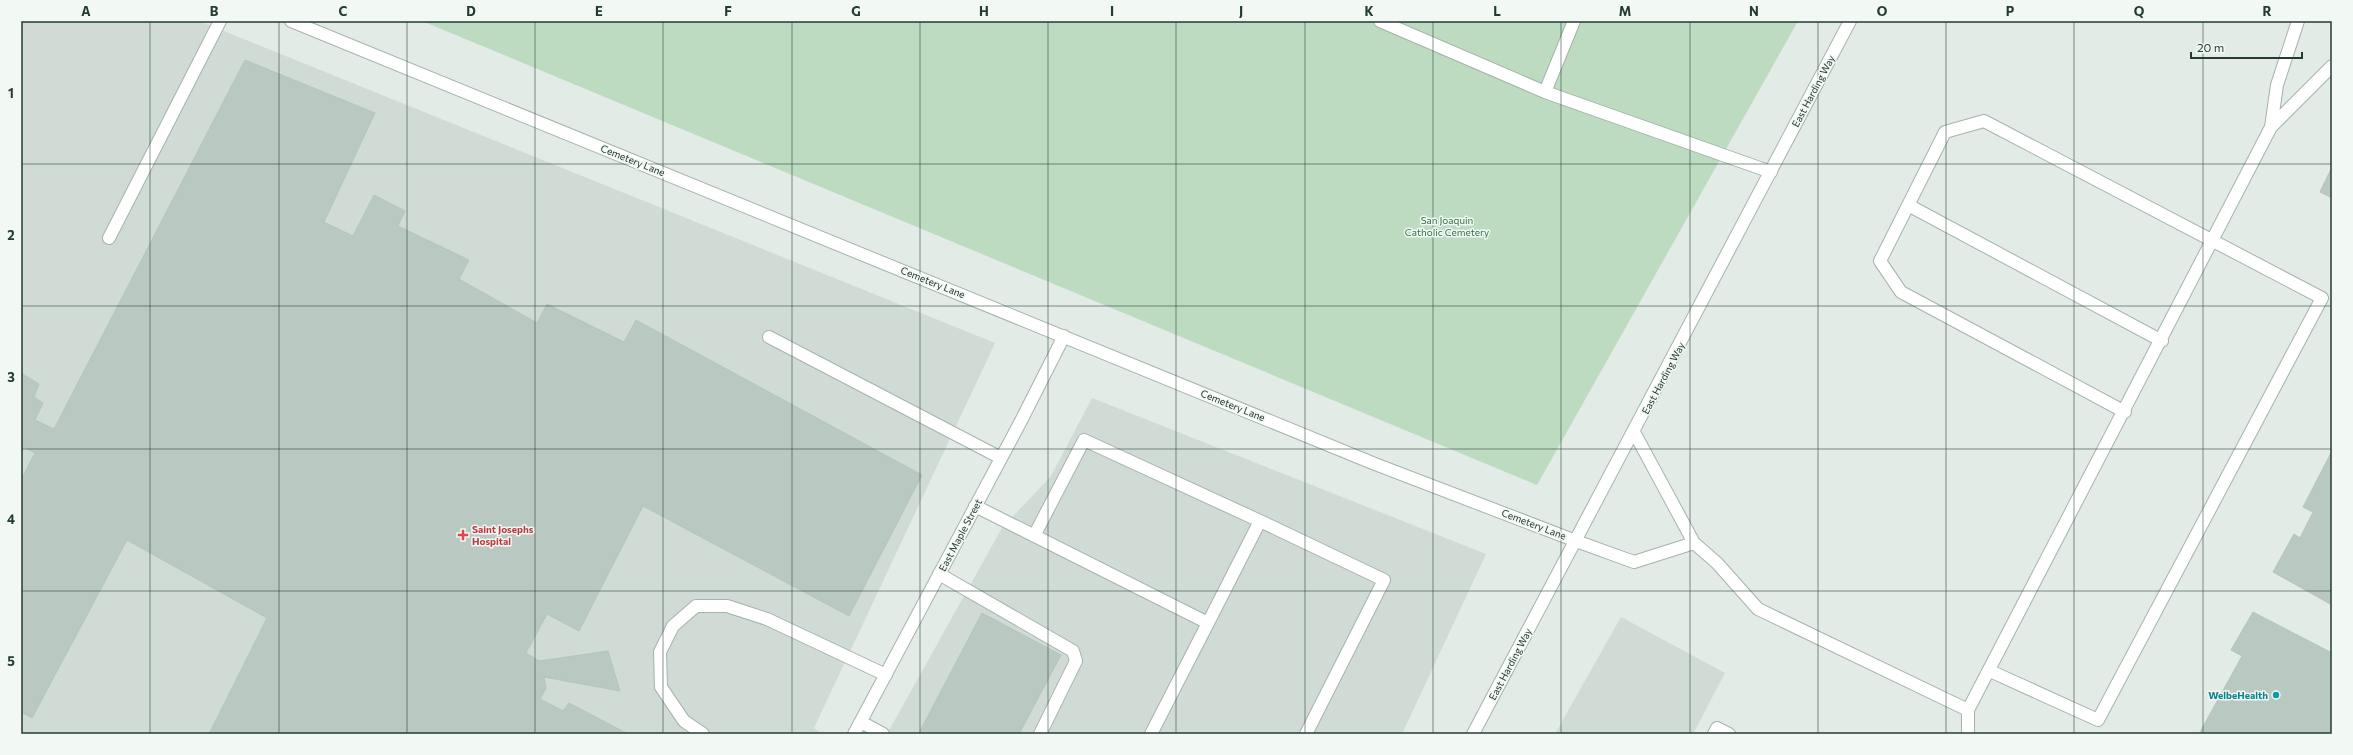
<svg xmlns="http://www.w3.org/2000/svg" width="2353" height="755" viewBox="0 0 2353 755" font-family="Commissioner,sans-serif">
<style>
.built{fill:#d0dbd5}
.green{fill:#bcdbc1}
.building{fill:#bac8c2;stroke:#b5c4bc}
.lines{fill:none;stroke-linecap:round;stroke-linejoin:round}
.minor-casing{stroke:#a5b3ac;stroke-width:14}
.minor{stroke:#fff;stroke-width:12}
.grid{fill:none;stroke:#233b32;stroke-width:1;stroke-opacity:0.55}
.health-dot{fill:#e0444e;stroke:#f2f8f4;stroke-width:1.5}
.culture-dot{fill:#0f9aa8;stroke:#f2f8f4;stroke-width:1.5}
.labels{text-anchor:middle;stroke-width:3;stroke-linejoin:round;paint-order:stroke}
.street-label{font-size:10px;fill:#233b32;stroke:#f2f8f4}
.park-label{font-size:10px;fill:#306f42;stroke:#f2f8f4}
.health-label{font-size:10px;font-weight:bold;fill:#be3a42;stroke:#f2f8f4;text-anchor:start}
.culture-label{font-size:10px;font-weight:bold;fill:#0d838f;stroke:#f2f8f4;text-anchor:end}
.neatline{fill:none;stroke:#233b32;stroke-width:1.5}
.grid-label{font-size:13px;text-anchor:middle;font-weight:bold;fill:#233b32}
</style>
<rect width="100%" height="100%" fill="#e2ebe6"/>
<path class="built" d="M21 21H199L995 343 814 728 822 734H21Z
M1092 398 1486 554 1402 734H887L1002 528 1051 476Z
M1621 617 1725 673 1693 734H1555Z"/>
<path class="green" d="M422 21H1798L1537 485Z"/>
<path class="building" d="M245 60 375 113 324 222 353 236 374 195 405 211 398 226 469 260 459 279 537 323 547 304 624 342 636 320 922 475 849 616 643 506 579 631 547 614 526 653 539 661 608 651 620 691 544 677 546 688 540 699 563 711 569 703 628 734H209L267 618 127 540 32 718 21 712V480L35 453 24 447 21 453V373L39 384 34 397 43 403 35 420 54 429Z
M2332 167V198L2320 192Z
M2332 451V605L2273 572 2294 534 2300 538 2313 512 2303 507Z
M2253 612 2332 653V734H2199L2242 656 2231 650Z
M982 613 1061 655 1019 734H922L919 733Z"/>
<g class="lines">
<defs>
<path id="minor" d="M291 21 1375 464 1576 541 1634 562 1694 543
M1380 21 1545 92
M1574 21 1545 92 1771 172
M2271 127 2277 85 2298 21
M1908 205 2162 341
M109 238 220 21
M769 337 1001 458
M1634 432 1694 543 1717 563 1758 609 1968 710 2271 127 2332 66
M975 506 1208 623 1260 521 1084 440 1034 536
M1260 521 1384 580 1306 734
M939 574 1073 651 1076 661 1040 734
M1990 671 2098 720 2322 298 1984 121 1945 132 1880 261 1901 292 2125 412
M1968 710V734
M861 722 883 734
M703 734 684 721 661 687 660 652 673 626 696 606H727L767 619 886 675
M854 734 1022 419 1064 336
M1151 734 1208 623
M1473 734 1850 21
M1714 734 1717 728 1729 734"/>
</defs>
<use href="#minor" class="minor-casing"/>
<use href="#minor" class="minor"/>
</g>
<path class="grid" d="M150 21V734M279 21V734M407 21V734M535 21V734M663 21V734M792 21V734M920 21V734M1048 21V734M1176 21V734M1305 21V734M1433 21V734M1561 21V734M1690 21V734M1818 21V734M1946 21V734M2074 21V734M2203 21V734M21 164H2332M21 306H2332M21 449H2332M21 591H2332"/>
<path class="health-dot" d="M461 529h4v4h4v4h-4v4h-4v-4h-4v-4h4z"/>
<circle class="culture-dot" cx="2276" cy="695" r="4"/>
<g class="labels">
<g class="street-label">
<text transform="translate(1813 91) rotate(-62)" y="4">East Harding Way</text>
<text transform="translate(633 160) rotate(22)" y="4">Cemetery Lane</text>
<text transform="translate(933 282) rotate(22)" y="4">Cemetery Lane</text>
<text transform="translate(1663 378) rotate(-62)" y="4">East Harding Way</text>
<text transform="translate(1233 405) rotate(22)" y="4">Cemetery Lane</text>
<text transform="translate(1534 524) rotate(21)" y="4">Cemetery Lane</text>
<text transform="translate(960 535) rotate(-62)" y="4">East Maple Street</text>
<text transform="translate(1510 664) rotate(-62)" y="4">East Harding Way</text>
</g>
<g class="park-label">
<text x="1447" y="224">San Joaquin<tspan x="1447" dy="12">Catholic Cemetery</tspan></text>
</g>
<g class="health-label">
<text x="472" y="533">Saint Josephs<tspan x="472" dy="12">Hospital</tspan></text>
</g>
<g class="culture-label">
<text x="2268" y="699">WelbeHealth</text>
</g>
</g>
<rect width="2353" height="755" fill="none" stroke="#f2f8f4" stroke-width="44"/>
<path d="M2191 52v6h111v-6" fill="none" stroke="#233b32" stroke-width="2"/>
<text x="2197" y="52" font-size="12" fill="#233b32" stroke="#f2f8f4" stroke-width="3" paint-order="stroke">20 m</text>
<rect x="22" y="22" width="2309" height="711" class="neatline"/>
<g class="grid-label">
<text x="86" y="16">A</text>
<text x="214" y="16">B</text>
<text x="343" y="16">C</text>
<text x="471" y="16">D</text>
<text x="599" y="16">E</text>
<text x="728" y="16">F</text>
<text x="856" y="16">G</text>
<text x="984" y="16">H</text>
<text x="1112" y="16">I</text>
<text x="1241" y="16">J</text>
<text x="1369" y="16">K</text>
<text x="1497" y="16">L</text>
<text x="1625" y="16">M</text>
<text x="1754" y="16">N</text>
<text x="1882" y="16">O</text>
<text x="2010" y="16">P</text>
<text x="2139" y="16">Q</text>
<text x="2267" y="16">R</text>
<text x="11" y="98">1</text>
<text x="11" y="240">2</text>
<text x="11" y="382">3</text>
<text x="11" y="524">4</text>
<text x="11" y="666">5</text>
</g>
</svg>
